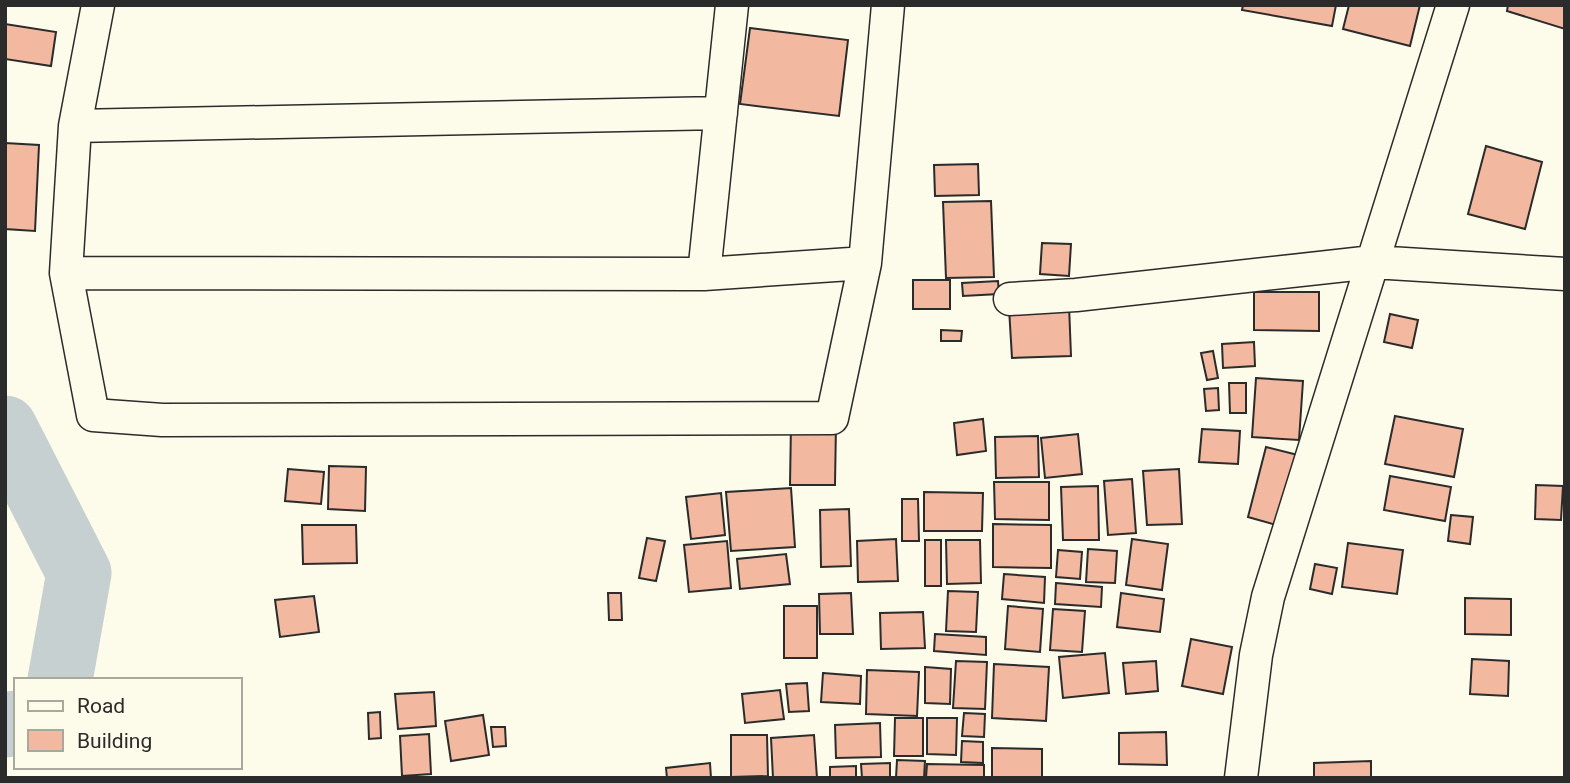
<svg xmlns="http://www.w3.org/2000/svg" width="1570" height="783" viewBox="0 0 1570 783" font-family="Roboto,sans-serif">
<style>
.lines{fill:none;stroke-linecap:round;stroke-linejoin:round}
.river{stroke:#c7d0d0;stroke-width:65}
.building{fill:#f2b8a0;stroke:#2b2b2b;stroke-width:2}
.street-casing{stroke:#2b2b2b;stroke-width:35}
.street{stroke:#fdfbea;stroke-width:32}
</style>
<rect width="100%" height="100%" fill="#fdfbea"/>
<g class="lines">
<path class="river" d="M5 428 79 573 60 680
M5 725 16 723"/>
</g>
<path class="building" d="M1243 5H1336L1332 26 1242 10Z
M1349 5H1420L1410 46 1343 29Z
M1508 5H1565V29L1507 11Z
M5 24 56 32 51 66 5 59Z
M750 28 848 40 839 116 740 104Z
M5 143 39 145 35 231 5 229Z
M1486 146 1542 162 1525 229 1468 214Z
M978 164 979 195 935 196 934 165Z
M991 201 994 277 946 278 943 202Z
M1042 243 1071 244 1069 276 1040 274Z
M913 280H950V309H913Z
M998 281 999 294 963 296 962 283Z
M1254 292H1319V331L1254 330Z
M1069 305 1071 356 1012 358 1009 308Z
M1390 314 1418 320 1412 348 1384 342Z
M941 330 962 331 961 341H941Z
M1254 342 1255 366 1223 368 1222 344Z
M1213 351 1218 378 1207 380 1201 353Z
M1256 378 1303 381 1299 440 1252 437Z
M1229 383H1246V413H1230Z
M1218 388 1219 410 1206 411 1204 389Z
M1395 416 1463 429 1454 477 1385 464Z
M983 419 986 451 957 455 954 423Z
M791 424H836L835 485H790Z
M1202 429 1240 431 1238 464 1199 462Z
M1078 434 1082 474 1045 478 1041 438Z
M1038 436 1039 477 996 478 995 437Z
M1266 447 1298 455 1280 526 1248 517Z
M329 466 366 467 365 511 328 509Z
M288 469 324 472 321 504 285 501Z
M1179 469 1182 524 1147 525 1143 471Z
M1390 476 1451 487 1445 521 1384 510Z
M1132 479 1136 533 1108 535 1104 481Z
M994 482H1049V520L995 519Z
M1536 485 1563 486 1561 520 1535 519Z
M1098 486 1099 540H1063L1061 487Z
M791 488 795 547 731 551 726 492Z
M924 492 983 493 982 531H924Z
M721 493 725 535 691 539 686 497Z
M902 499H918L919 541H902Z
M849 509 851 566 821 567 820 510Z
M1451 515 1473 517 1470 544 1448 541Z
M993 524 1051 525V568L993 567Z
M302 525H356L357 563 303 564Z
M647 538 665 541 656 581 639 578Z
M896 539 898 581 858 582 857 541Z
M1132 539 1168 544 1162 590 1126 585Z
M925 540H941V586H925Z
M946 540H980L981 583 947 584Z
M727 541 731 588 689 592 684 545Z
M1348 543 1403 550 1397 594 1342 587Z
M1088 549 1117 551 1115 583 1086 582Z
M1058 550 1082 552 1080 579 1056 577Z
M786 554 790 584 740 589 737 559Z
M1315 564 1337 568 1332 594 1310 589Z
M1004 574 1045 577 1044 603 1002 599Z
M1056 583 1102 587 1101 607 1055 604Z
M948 591 978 592 976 632 946 631Z
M608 593H621L622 620H609Z
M851 593 853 634H820L819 594Z
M1121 593 1164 599 1160 632 1117 627Z
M314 596 319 632 280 637 275 600Z
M1465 598 1511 599V635L1465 634Z
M784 606H817V658H784Z
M1008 606 1043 609 1040 652 1005 649Z
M1053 609 1085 611 1082 652 1050 650Z
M923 612 925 648 881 649 880 613Z
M935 634 986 637V655L934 651Z
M1191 639 1232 647 1223 694 1182 686Z
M1105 653 1109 693 1063 698 1059 657Z
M1472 659 1509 661 1508 696 1470 694Z
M956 661 987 662 985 709 953 708Z
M1156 661 1158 691 1126 694 1123 663Z
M994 664 1049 667 1046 721 992 718Z
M925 667 951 669 950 704 925 703Z
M867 670 919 672 917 716 866 714Z
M823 673 861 676 860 704 821 702Z
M807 683 809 711 789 712 786 684Z
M780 690 784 719 745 723 742 694Z
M434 692 436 726 398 729 395 694Z
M380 712 381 738 369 739 368 713Z
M964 713 985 714 984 737 962 736Z
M483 715 489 755 451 761 445 721Z
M895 718H923V756H894Z
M927 718H957L956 755 927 754Z
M880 723 881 757 836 758 835 725Z
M491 727H505L506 746 493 747Z
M1166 732 1167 765 1119 764V733Z
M429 734 431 774 402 776 400 736Z
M731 735H767L768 776 731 777Z
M814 735 817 778H773L771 738Z
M962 741 983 742V763L961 762Z
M992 748 1042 749V778H992Z
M897 760 925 761 924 778H896Z
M1371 761V778H1314V763Z
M710 763 711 778H667L666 768Z
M890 763V778H862L861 764Z
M927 764 984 765V778H926Z
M856 766V778H830V767Z"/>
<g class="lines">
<defs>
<path id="street" d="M98 5 75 126 66 273 93 415 162 420 832 418 865 263 888 5
M75 126 721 113
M66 273 704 274 865 263
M704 274 732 5
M1010 299 1076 295 1373 262 1565 274
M1241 778 1256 655 1268 597 1453 5"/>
</defs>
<use href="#street" class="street-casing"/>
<use href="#street" class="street"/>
</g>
<rect width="1570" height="783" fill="none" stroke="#2b2b2b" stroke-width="14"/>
<rect x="14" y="678" width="228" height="91" fill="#fdfbea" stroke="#a9a89e" stroke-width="2"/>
<rect x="28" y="701" width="35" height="10" fill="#fdfbea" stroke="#a9a89e" stroke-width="2"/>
<text x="77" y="713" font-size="21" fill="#2b2b2b">Road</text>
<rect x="28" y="730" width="35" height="21" fill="#f2b8a0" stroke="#a9a89e" stroke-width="2"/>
<text x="77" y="748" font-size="21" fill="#2b2b2b">Building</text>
</svg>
